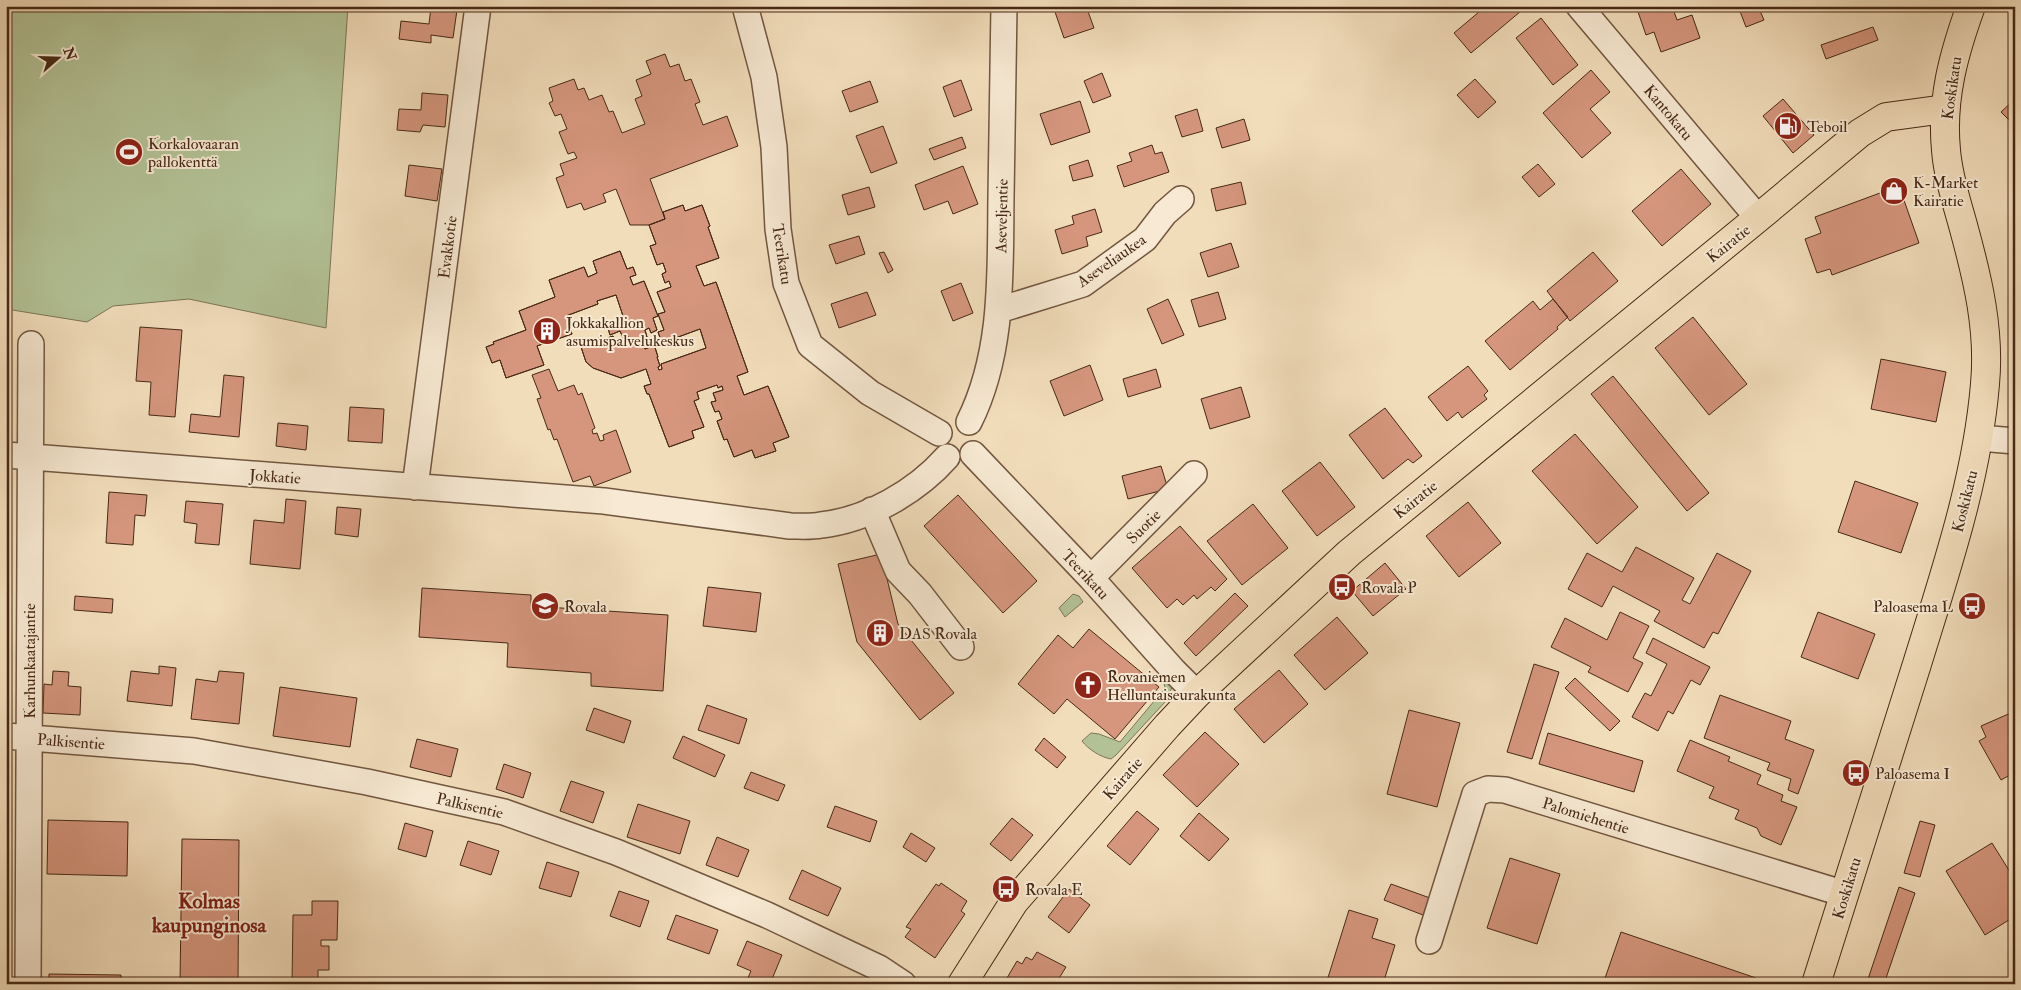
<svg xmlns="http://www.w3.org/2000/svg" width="2021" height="990" viewBox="0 0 2021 990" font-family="'IM FELL Double Pica',serif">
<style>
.green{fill:#b3c296;stroke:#7d7656}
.building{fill:#d5967d;stroke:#472916}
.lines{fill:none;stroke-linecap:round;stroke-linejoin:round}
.minor-casing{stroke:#72563f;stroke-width:28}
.major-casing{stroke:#472916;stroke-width:30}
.minor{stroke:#f7e9d3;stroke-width:25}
.major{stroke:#f2ddbb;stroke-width:28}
.labels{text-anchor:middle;stroke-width:4;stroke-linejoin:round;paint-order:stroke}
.street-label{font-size:16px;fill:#472916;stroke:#f7e9d3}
.poi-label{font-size:16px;fill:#472916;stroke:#f7e9d3;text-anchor:start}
.district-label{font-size:21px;font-weight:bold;fill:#7a1f14;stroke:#f7e9d3}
</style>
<rect width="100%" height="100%" fill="#f2ddbb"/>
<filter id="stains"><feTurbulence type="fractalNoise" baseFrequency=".004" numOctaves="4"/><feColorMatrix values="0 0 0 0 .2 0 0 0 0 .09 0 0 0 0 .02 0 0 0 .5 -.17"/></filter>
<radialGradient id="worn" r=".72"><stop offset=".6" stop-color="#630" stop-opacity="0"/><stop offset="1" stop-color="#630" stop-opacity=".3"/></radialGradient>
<path class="green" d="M6 6H348L326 328 189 299 113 306 87 322 6 309Z
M1073 594 1079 596 1083 602 1065 617 1059 608Z
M1168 675 1172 687 1167 700 1116 755 1111 759C1100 757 1088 749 1082 741L1091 733 1099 734 1120 742 1165 688 1163 678Z"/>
<path class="building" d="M1061 6H1086L1094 28 1064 38 1054 9Z
M1486 6H1527L1471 53 1454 33Z
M1636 6H1672L1677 20 1692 15 1700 38 1661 52 1654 32 1646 35Z
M1738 6H1758L1764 20 1746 27Z
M431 7 457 10 453 38 431 35V43L399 39 401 21 429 24Z
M1541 18 1578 65 1553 85 1516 38Z
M1873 27 1878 40 1826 59 1821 45Z
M665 54 670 67 679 64 685 81 691 79 700 102 695 104 703 125 727 116 738 146 650 179 665 219 649 225H630L616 189 603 194 606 202 584 210 581 203 567 208 556 178 564 175 560 164 577 158 574 152 568 154 559 132 567 129 561 114 555 116 549 103 553 101 549 88 574 79 578 90 584 88 589 100 602 95 609 112 613 111 622 133 645 124 635 99 642 96 636 80 651 74 646 61Z
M1591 70 1610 92 1590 109 1611 133 1582 158 1543 113Z
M1102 73 1111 96 1093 103 1084 81Z
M1475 79 1496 102 1478 118 1457 95Z
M961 80 972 110 954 117 943 87Z
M870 81 878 102 850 112 842 91Z
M422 93 448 95 445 127 423 125 420 132 397 130 399 109 421 110Z
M1783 99 1814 135 1793 153 1763 116Z
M2015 99V126L2001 112Z
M1080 101 1090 132 1051 145 1040 114Z
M1197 109 1203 131 1182 137 1175 116Z
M1244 119 1250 140 1222 148 1216 128Z
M883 126 897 163 871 173 856 136Z
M962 137 966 148 934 160 929 149Z
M1152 145 1155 154 1162 152 1169 172 1124 187 1117 166 1132 161 1129 153Z
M1088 160 1093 176 1073 181 1069 166Z
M1538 164 1555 184 1539 197 1522 177Z
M409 165 442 169 437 201 405 196Z
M963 166 978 204 953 214 948 201 924 210 915 185Z
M1681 169 1711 204 1662 246 1632 211Z
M1241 182 1246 204 1216 211 1211 189Z
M1899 186 1919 243 1832 275 1830 269 1817 273 1805 239 1821 233 1815 217Z
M869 187 875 207 848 215 842 195Z
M683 205 685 211 702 205 710 226 708 227 719 258 696 266 704 286 716 282 748 372 737 376 744 395 768 386 789 437 773 443 776 451 755 458 752 450 734 457 727 439 724 440 717 421 722 419 719 411 715 412 711 402 716 401 713 393 723 390 722 386 718 388 717 385 697 392 699 399 694 401 704 427 692 431 694 438 669 447 649 394H647L644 386 651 384 646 369 621 378 593 368 586 362 581 347 596 342 598 338 602 340 613 336 615 342 622 340 624 344 629 342 628 336 623 338 620 331 610 335 607 325 624 319 616 295 597 301 598 304 566 316 572 334 537 346 544 365 506 378 500 360 492 363 486 347 494 344 493 342 526 330 519 311 555 297 549 280 584 267 588 277 597 273 593 261 620 251 627 269 633 267 636 275 630 277 633 285 644 281 658 316 653 318 657 330 651 333 649 328 645 330 647 337 642 339 645 349 650 347 648 343 653 341 658 357H657L660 366 658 367 659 370 662 369 661 364 706 348 700 329 662 343 658 332 664 330 658 314 665 312 657 292 671 287 669 281 665 283 662 274 666 272 663 263 657 265 650 246 656 244 649 225 665 219 663 212Z
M683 205 685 211 702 205 710 226 708 227 719 258 696 266 704 286 716 282 748 372 737 376 744 395 768 386 789 437 773 443 776 451 755 458 752 450 734 457 727 439 724 440 717 421 722 419 719 411 715 412 711 402 716 401 713 393 723 390 722 386 718 388 717 385 697 392 699 399 694 401 704 427 692 431 694 438 669 447 649 394H647L644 386 651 384 646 369 621 378 593 368 586 362 581 347 596 342 598 338 602 340 613 336 615 342 622 340 624 344 629 342 628 336 623 338 620 331 610 335 607 325 624 319 616 295 597 301 598 304 566 316 572 334 537 346 544 365 506 378 500 360 492 363 486 347 494 344 493 342 526 330 519 311 555 297 549 280 584 267 588 277 597 273 593 261 620 251 627 269 633 267 636 275 630 277 633 285 644 281 658 316 653 318 657 330 651 333 649 328 645 330 647 337 642 339 645 349 650 347 648 343 653 341 658 357H657L660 366 658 367 659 370 662 369 661 364 706 348 700 329 662 343 658 332 664 330 658 314 665 312 657 292 671 287 669 281 665 283 662 274 666 272 663 263 657 265 650 246 656 244 649 225 665 219 663 212Z
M1095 209 1102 232 1086 237 1088 246 1062 254 1055 230 1074 224 1072 216Z
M859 236 865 254 836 264 829 245Z
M1231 243 1239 267 1208 277 1200 253Z
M884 252 893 270 888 273 879 253Z
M1593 252 1618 281 1570 321 1547 291Z
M961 283 973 313 953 321 941 291Z
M867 292 876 315 839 328 831 304Z
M1218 292 1226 319 1199 327 1191 300Z
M1168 299 1184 335 1162 344 1147 309Z
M1553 299 1568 317 1557 327 1558 329 1510 370 1485 341 1533 301 1540 310Z
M1693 317 1747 384 1709 415 1655 348Z
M140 327 182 330 175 417 149 415 151 382 136 381Z
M1881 359 1946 372 1936 422 1871 409Z
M1090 365 1103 400 1064 416 1050 381Z
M1468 366 1488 391 1484 395 1487 399 1462 418 1458 412 1447 421 1428 397Z
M549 369 558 391 574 385 578 395 582 393 595 428 592 430 593 434 597 433 600 441 604 440 603 435 616 430 631 472 594 486 590 476 573 482 557 439 554 440 550 429 548 430 537 399 541 398 532 375Z
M1156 369 1161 387 1128 397 1123 379Z
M224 375 244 377 239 437 189 432 191 414 220 417Z
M1613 376 1709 493 1687 511 1591 394Z
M1241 387 1250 417 1210 429 1201 399Z
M350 407 384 409 382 443 348 441Z
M1385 408 1422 456 1413 463 1408 459 1383 479 1349 435Z
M278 423 308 426 306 450 276 446Z
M1575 434 1638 507 1597 544 1532 471Z
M1320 462 1355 507 1317 536 1282 491Z
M1161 466 1168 489 1128 499 1122 476Z
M1855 481 1918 503 1901 553 1838 532Z
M109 492 147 495 145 516 135 515 133 545 106 543Z
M958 495 1037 581 1003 613 924 526Z
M286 499 306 501 300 569 250 564 254 520 284 523Z
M186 501 223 504 219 545 195 543 197 524 184 522Z
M1468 502 1501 543 1459 577 1426 536Z
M1253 504 1288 548 1242 585 1207 541Z
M337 507 361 509 358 537 335 534Z
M1180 526 1227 579 1215 591 1211 587 1197 599 1194 595 1183 605 1177 599 1167 608 1132 568Z
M1636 547 1694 578 1682 600 1690 604 1717 553 1751 571 1718 634 1713 632 1704 648 1654 621 1660 611 1613 586 1602 607 1568 589 1587 553 1622 572Z
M881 554 898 624 954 693 920 720 857 642 838 564Z
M1385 563 1406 589 1373 616 1352 591Z
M708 587 761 593 756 632 703 626Z
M422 588 531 595V606L668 615 663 691 591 686V673L507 667 508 643 419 637Z
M1235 593 1248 606 1196 656 1184 643Z
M75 596 113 599 112 613 74 610Z
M1620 612 1649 626 1633 658 1643 663 1628 692 1588 672 1591 667 1551 647 1565 618 1607 640Z
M1818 612 1875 634 1858 679 1801 657Z
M1337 617 1368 653 1325 690 1294 655Z
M1089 629 1159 687 1115 739 1067 699 1054 714 1018 684 1058 635 1073 648Z
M1653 638 1710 667 1700 685 1691 680 1673 714 1668 711 1658 731 1632 717 1645 693 1651 696 1667 664 1646 653Z
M1534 664 1559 672 1532 759 1507 752Z
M159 666 176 668 172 706 127 701 131 671 159 674Z
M1279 670 1308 704 1264 743 1234 709Z
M53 671 69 672 68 686 81 687 80 715 43 713 44 684 52 685Z
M219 671 244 673 239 724 191 719 196 679 217 682Z
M1575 678 1620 721 1610 731 1565 688Z
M280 687 357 698 350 747 273 736Z
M1720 695 1791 721 1785 739 1814 750 1798 794 1788 790 1791 779 1767 770 1770 763 1704 738Z
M707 705 747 719 739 744 698 730Z
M2015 706V779L2010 775 2001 780 1979 741 1986 737 1981 726 2013 712 2011 708Z
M594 708 631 721 624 743 586 730Z
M1409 710 1460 723 1437 807 1387 794Z
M1205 732 1239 764 1197 807 1163 775Z
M1548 733 1643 761 1634 792 1539 764Z
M683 736 725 755 715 777 673 758Z
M1044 738 1066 757 1057 768 1035 750Z
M417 739 458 749 451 777 410 767Z
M1690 740 1730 757 1728 761 1761 775 1757 784 1783 795 1781 801 1797 807 1781 845 1761 836 1757 828 1735 819 1739 810 1709 798 1714 787 1677 771Z
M504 764 531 773 523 798 496 789Z
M751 772 785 785 778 801 744 788Z
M571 781 604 792 593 823 560 811Z
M638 804 690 821 680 854 627 837Z
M835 806 877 821 870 842 827 827Z
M1137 811 1159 829 1130 865 1107 846Z
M1199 813 1229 839 1209 861 1180 836Z
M1012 818 1033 835 1011 861 990 844Z
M48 820 128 822 127 876 47 874Z
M1920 821 1935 825 1920 877 1904 873Z
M405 823 433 831 426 857 398 849Z
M911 833 935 848 926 862 903 847Z
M717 837 749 850 738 877 706 865Z
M182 839 239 840 238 984H180Z
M468 841 499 851 491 875 460 865Z
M1992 843 2015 880V916L1985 935 1946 871Z
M1510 858 1560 874 1537 944 1487 928Z
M547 862 579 872 571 897 539 888Z
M802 870 841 888 828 916 789 899Z
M941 883 967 901 961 911 965 914 935 958 905 937 911 929 906 927 936 884 939 886Z
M1391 884 1430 898 1423 915 1384 900Z
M1899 887 1915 893 1884 984H1873L1867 982Z
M1069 889 1090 905 1069 933 1048 917Z
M619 891 649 901 640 927 610 916Z
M312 901H338L337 940H321V946H329V970H318V982H334V984H292L293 915H312Z
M1349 910 1378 919 1372 938 1395 945 1383 984H1326Z
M676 915 718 930 709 954 667 939Z
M1621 932 1756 978 1754 984H1603Z
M747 941 782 955 770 984H755L747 980 751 971 737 965Z
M1037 952 1066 967 1058 980 1061 982 1060 984 1004 983 1017 961 1022 964 1026 957 1032 960Z
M49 974 121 975V984H49Z"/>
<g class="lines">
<defs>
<path id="minor" d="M745 6 764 77 774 147 778 229 786 283 810 345 870 393 939 433
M1579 6 1758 218
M999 310 1083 284 1145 239 1165 213 1181 199
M969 422C1004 352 1000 272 1001 197 1002 133 1003 70 1004 6
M1980 438 2015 441
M973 454 1091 578 1174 671 1197 694
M6 455 604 501 790 526C800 526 811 527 821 525 867 520 916 492 947 457
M415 487 478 6
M872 510 898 571 920 594 961 647
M1091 578 1194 474
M6 736 194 751 367 782 504 812 616 852 767 915 879 968 903 984
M1429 941 1475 794 1488 789 1505 790 1845 894
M28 984 31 344"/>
<path id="major" d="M962 984 1014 902 1167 726 1197 694 1349 553 1758 218 1860 133 1886 117 1945 109
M1816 984C1850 877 1883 771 1917 664 1945 573 1977 480 1985 384 1990 331 1978 280 1964 229 1957 203 1948 177 1946 150 1941 99 1954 53 1971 6"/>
</defs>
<use href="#minor" class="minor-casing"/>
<use href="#major" class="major-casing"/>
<use href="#minor" class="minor"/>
<use href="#major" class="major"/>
</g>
<defs>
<symbol id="fuel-disc" viewBox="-11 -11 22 22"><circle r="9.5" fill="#8f2418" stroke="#f7e9d3"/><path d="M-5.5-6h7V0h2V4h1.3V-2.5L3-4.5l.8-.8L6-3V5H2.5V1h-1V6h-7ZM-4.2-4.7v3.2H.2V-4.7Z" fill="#fff"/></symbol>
<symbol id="stadium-disc" viewBox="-11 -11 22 22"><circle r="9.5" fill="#8f2418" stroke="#f7e9d3"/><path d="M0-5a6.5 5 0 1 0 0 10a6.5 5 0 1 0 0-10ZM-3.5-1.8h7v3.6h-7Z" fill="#fff"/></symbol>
<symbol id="shop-disc" viewBox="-11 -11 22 22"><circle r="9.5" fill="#8f2418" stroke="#f7e9d3"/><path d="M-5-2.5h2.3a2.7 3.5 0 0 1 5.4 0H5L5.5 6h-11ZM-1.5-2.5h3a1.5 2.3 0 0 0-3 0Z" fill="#fff"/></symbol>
<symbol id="building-disc" viewBox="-11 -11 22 22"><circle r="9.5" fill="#8f2418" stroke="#f7e9d3"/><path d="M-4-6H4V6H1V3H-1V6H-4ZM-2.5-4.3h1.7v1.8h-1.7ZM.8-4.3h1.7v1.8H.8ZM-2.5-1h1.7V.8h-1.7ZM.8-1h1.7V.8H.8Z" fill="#fff"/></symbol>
<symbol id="bus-disc" viewBox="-11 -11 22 22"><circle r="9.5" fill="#8f2418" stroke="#f7e9d3"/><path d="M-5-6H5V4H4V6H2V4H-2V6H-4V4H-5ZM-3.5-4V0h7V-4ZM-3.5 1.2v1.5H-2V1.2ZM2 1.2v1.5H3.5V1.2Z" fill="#fff"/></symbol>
<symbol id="school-disc" viewBox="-11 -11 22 22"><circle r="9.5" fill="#8f2418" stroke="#f7e9d3"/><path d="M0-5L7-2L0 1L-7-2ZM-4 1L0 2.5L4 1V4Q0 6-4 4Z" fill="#fff"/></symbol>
<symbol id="church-disc" viewBox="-11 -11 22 22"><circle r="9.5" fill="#8f2418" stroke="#f7e9d3"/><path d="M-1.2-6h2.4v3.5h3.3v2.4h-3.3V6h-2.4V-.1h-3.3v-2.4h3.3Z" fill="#fff"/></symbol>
</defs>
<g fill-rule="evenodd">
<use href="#fuel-disc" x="1772" y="110" width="32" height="32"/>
<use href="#stadium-disc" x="113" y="136" width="32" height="32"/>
<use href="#shop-disc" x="1878" y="175" width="32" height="32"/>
<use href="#building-disc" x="531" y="315" width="32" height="32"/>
<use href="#bus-disc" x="1326" y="571" width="32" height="32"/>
<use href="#school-disc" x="529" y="590" width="32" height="32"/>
<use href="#bus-disc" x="1956" y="590" width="32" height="32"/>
<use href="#building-disc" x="864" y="617" width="32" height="32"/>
<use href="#church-disc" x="1072" y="669" width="32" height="32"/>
<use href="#bus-disc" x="1840" y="757" width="32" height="32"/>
<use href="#bus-disc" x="990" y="873" width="32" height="32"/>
</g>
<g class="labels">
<g class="street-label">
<text transform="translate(1951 88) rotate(-82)" y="6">Koskikatu</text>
<text transform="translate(1669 112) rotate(50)" y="6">Kantokatu</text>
<text transform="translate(1001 216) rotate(-89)" y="6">Aseveljentie</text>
<text transform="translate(1728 243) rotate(-39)" y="6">Kairatie</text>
<text transform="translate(447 247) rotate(-83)" y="6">Evakkotie</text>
<text transform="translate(783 254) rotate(81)" y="6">Teerikatu</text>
<text transform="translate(1111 260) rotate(-35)" y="6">Aseveliaukea</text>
<text transform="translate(275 476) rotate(4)" y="6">Jokkatie</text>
<text transform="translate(1415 499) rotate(-39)" y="6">Kairatie</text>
<text transform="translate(1964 501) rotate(-76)" y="6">Koskikatu</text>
<text transform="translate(1143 526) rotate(-45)" y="6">Suotie</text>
<text transform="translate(1086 574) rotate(47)" y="6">Teerikatu</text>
<text transform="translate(29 661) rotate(-90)" y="6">Karhunkaatajantie</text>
<text transform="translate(71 741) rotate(4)" y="6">Palkisentie</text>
<text transform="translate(1122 778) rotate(-49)" y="6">Kairatie</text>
<text transform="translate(470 805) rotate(13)" y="6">Palkisentie</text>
<text transform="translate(1586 815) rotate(17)" y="6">Palomiehentie</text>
<text transform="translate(1846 888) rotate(-73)" y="6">Koskikatu</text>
</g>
<g class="poi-label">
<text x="1807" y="132">Teboil</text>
<text x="148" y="149">Korkalovaaran<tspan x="148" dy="18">pallokenttä</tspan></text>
<text x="1913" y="188">K-Market<tspan x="1913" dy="18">Kairatie</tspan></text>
<text x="566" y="328">Jokkakallion<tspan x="566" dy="18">asumispalvelukeskus</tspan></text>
<text x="1361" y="593">Rovala P</text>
<text x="564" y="612">Rovala</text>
<text x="1953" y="612" text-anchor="end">Paloasema L</text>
<text x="899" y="639">DAS Rovala</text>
<text x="1107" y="682">Rovaniemen<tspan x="1107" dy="18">Helluntaiseurakunta</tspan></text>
<text x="1875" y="779">Paloasema I</text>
<text x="1025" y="895">Rovala E</text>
</g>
<g class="district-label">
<text x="209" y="908">Kolmas<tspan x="209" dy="24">kaupunginosa</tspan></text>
</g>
</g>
<rect width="2021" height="990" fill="none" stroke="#f2ddbb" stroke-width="25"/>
<rect x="8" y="8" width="2006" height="975" fill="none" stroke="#472916" stroke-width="2.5"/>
<rect x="12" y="12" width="1996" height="965" fill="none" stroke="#472916"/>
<g transform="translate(58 58) rotate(70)" stroke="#f7e9d3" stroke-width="4" paint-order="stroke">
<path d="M0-4L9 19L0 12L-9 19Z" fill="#472916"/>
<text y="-8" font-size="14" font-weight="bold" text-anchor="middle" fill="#472916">N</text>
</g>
<rect width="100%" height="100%" filter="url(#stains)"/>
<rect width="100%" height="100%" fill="url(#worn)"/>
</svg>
